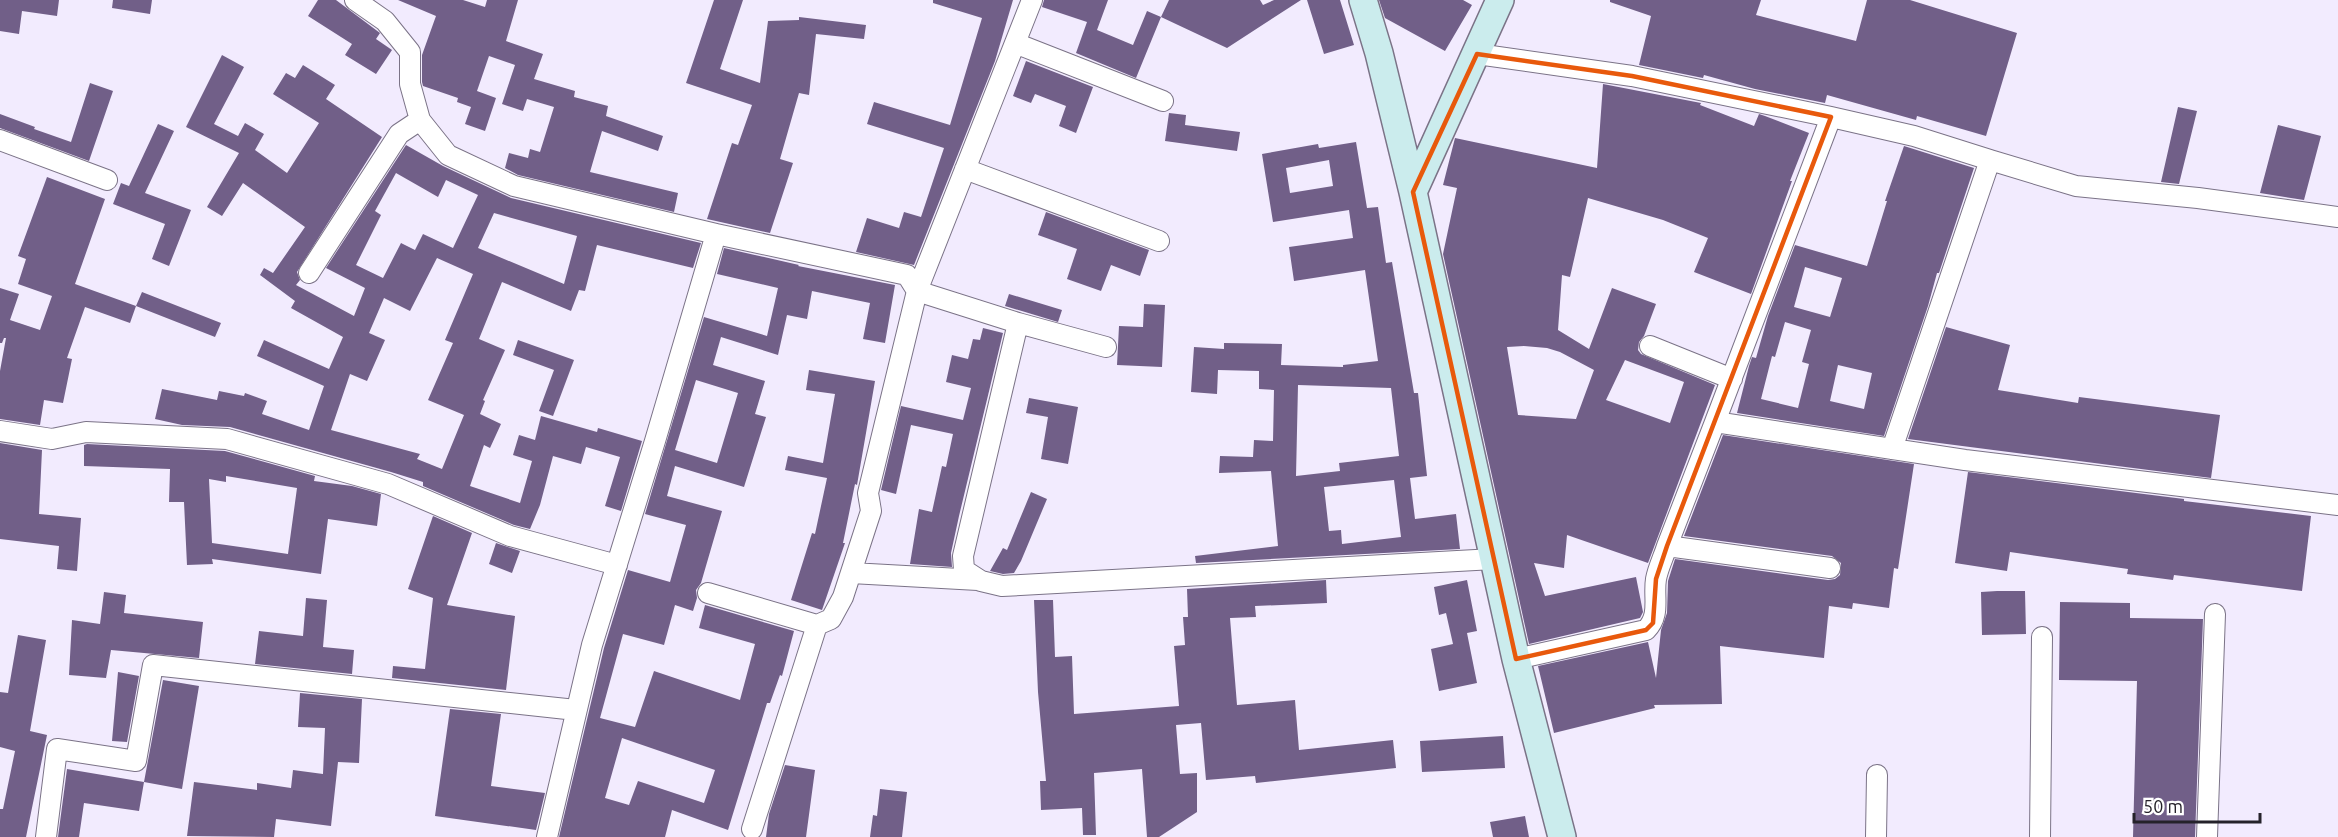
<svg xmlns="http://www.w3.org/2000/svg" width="2338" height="837" viewBox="0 0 2338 837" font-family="Ubuntu,sans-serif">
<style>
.building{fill:#715f88;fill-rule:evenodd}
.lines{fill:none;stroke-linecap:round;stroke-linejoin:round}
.street-casing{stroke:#7b7387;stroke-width:22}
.secondary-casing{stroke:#7b7387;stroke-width:30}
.street{stroke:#fff;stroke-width:20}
.secondary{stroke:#cbeced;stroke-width:27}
.marked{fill:none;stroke:#e8590c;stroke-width:4.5;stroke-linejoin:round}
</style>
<rect width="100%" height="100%" fill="#f2ebfe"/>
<path class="building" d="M0 0H59L57 16 22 11 19 34 0 31Z
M113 0H152L150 14 112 8Z
M318 0H336L380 33 376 39 392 50 376 74 345 55 352 44 308 16Z
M398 0H463L485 7 487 0H518L506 41 543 54 534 79 575 91 574 97 608 106 606 116 663 136 658 151 602 131 590 172 678 193 674 212 518 175 505 168 509 153 528 158 530 149 540 152 554 107 527 99 523 111 502 104 515 65 489 56 477 91 496 98 485 131 465 124 471 107 457 102 458 98 423 86 422 82V55L436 16Z
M714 0H743L720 69 760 83 768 21 799 20V17L866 25 864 39 816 34 809 95 799 93 780 159 793 163 770 233 707 219 732 143 738 145 752 105 686 83Z
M933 0H1013L995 61 914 265 856 252 867 218 899 228 904 212 921 217 944 148 867 124 874 102 950 125 982 18 933 3Z
M1044 0H1108L1097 30 1133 45 1147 11 1161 17 1136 78 1076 53 1087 22 1042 7Z
M1169 0H1260L1263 5 1274 0H1301L1227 48 1161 17Z
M1307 0H1340L1354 45 1324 54Z
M1379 0H1463L1472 5 1445 51 1385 18Z
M1610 0H1761L1756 15 1856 41 1867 0H1910L2017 33 1986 136 1917 116 1916 120 1827 95 1825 103 1755 89 1704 75 1703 78 1639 65 1651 16 1610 2Z
M222 55 244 67 214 124 238 136 245 123 264 134 255 150 287 173 319 123 273 94 286 73 295 78 303 65 335 85 326 99 382 137 297 272 300 280 296 285 354 316 365 288 326 268 406 145 443 166 511 198 701 243 693 268 597 245 585 291 579 290 571 311 502 282 479 339 505 350 483 400 485 401 480 414 501 424 490 448 484 445 470 486 520 503 532 461 513 455 519 435 535 440 541 416 597 432 598 428 642 441 621 511 605 506 620 457 586 447 581 464 553 456 540 505 530 529 514 525 423 486V482L391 472 230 427 182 425 155 419 162 389 217 400 219 391 244 396 245 393 267 401 262 414 309 430 324 386 257 356 264 340 329 369 343 337 291 308 295 301 260 275 264 268 273 273 305 227 243 183 222 216 207 207 239 153 186 127ZM396 173 438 197 446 180 478 195 453 248 423 234 415 250 401 243 383 278 356 265 381 215 375 211ZM494 213 577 236 564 284 478 248ZM437 258 473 274 445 340 453 343 428 400 464 415 442 469 417 459 420 454 331 430 350 374 367 381 385 340 369 333 384 298 410 311Z
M1026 61 1093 87 1076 133 1059 126 1066 106 1035 94 1031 103 1013 96Z
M90 83 113 91 89 161 0 128V114L35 127 34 129 71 142Z
M1603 84 1701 103 1700 105 1754 126 1759 114 1765 116 1809 133 1790 181H1792L1751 294 1694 272 1708 238 1663 220 1588 198 1570 277 1562 275 1558 330 1589 349 1612 288 1656 304 1644 336 1639 342 1638 350 1641 354 1715 385 1648 563 1567 535 1564 568 1534 563 1545 596 1636 577 1643 612 1640 618 1529 644 1443 254 1457 188 1443 185 1455 138 1597 168ZM1524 346 1547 348 1560 352 1594 370 1576 419 1518 415 1507 347ZM1625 360 1684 382 1670 423 1606 400Z
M2178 107 2197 111 2179 184 2161 182Z
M1169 113 1186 115 1185 125 1240 132 1237 151 1165 141Z
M158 124 174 131 145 193 191 210 169 266 152 259 165 224 113 204 121 183 129 186Z
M2278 125 2321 136 2304 200 2260 193Z
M1356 142 1367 208 1378 207 1386 263 1392 262 1414 393H1418L1427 476 1410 478 1415 519 1456 514 1460 549 1196 563 1195 556 1278 546 1271 471 1219 473 1220 456 1253 457 1254 440 1273 441 1274 390 1259 389V371L1218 370 1217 394 1191 392 1194 347 1224 349V343L1282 344 1281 365 1343 367V365L1378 361 1365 270 1294 281 1289 247 1353 238 1349 210 1273 222 1262 154 1318 144 1319 148ZM1329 160 1333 186 1290 193 1286 168ZM1298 385 1391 388 1399 456 1339 463 1340 471 1296 476ZM1394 480 1401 537 1342 544 1341 530 1329 531 1324 487Z
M1904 146 1974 168 1939 273H1937L1928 306 1884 436 1737 413 1749 366 1752 357 1756 358 1768 316 1795 245 1867 266 1887 201H1885ZM1805 267 1842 278 1830 317 1794 307ZM1785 322 1811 330 1802 362 1809 364 1798 408 1761 399 1772 356 1775 357ZM1838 365 1872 373 1864 409 1830 401Z
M47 177 105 199 75 284 136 306 130 323 85 307 67 358 72 359 63 403 44 400 40 425 0 419V371L6 338H4L2 343H0V288L19 294 10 320 40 330 52 296 18 284 26 259 18 256Z
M1046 212 1149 250 1140 276 1111 265 1101 291 1067 279 1077 249 1038 235Z
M724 248 799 265 798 266 895 285 885 343 863 339 870 303 812 291 807 319 787 315 778 355 721 337 713 365 765 381 755 414 766 417 744 487 675 466 667 496 722 511 701 583 696 590 697 598 693 611 675 605 664 645 623 634 600 718 635 727 654 671 740 700 755 644 699 628 705 605 794 631 782 676 780 675 770 703H767L728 830 672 810 665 837H559L604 648 628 570 670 582 686 525 645 514 704 317 767 336 778 288 717 274ZM696 380 738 393 717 463 675 450ZM622 738 715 770 704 803 638 781 629 805 605 798Z
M142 292 221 323 215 337 136 306Z
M1009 294 1062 310 1058 322 1005 306Z
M1144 304 1165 305 1162 367 1117 365 1119 326 1143 327Z
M1946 327 2010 345 1998 390 2078 403 2079 397 2220 415 2211 478 1908 439Z
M983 328 1003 333 959 516 951 553 952 567 910 564 919 509 932 512 942 466 946 467 953 434 911 425 896 494 881 490 901 406 963 420 971 388 946 382 952 355 968 359 973 339 980 340Z
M518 340 574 360 553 416 539 411 554 370 513 355Z
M809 370 875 381 857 485 855 484 843 543H845L822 610 791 600 812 533 815 534 827 478 785 470 788 456 823 463 835 394 806 390Z
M1029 398 1078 407 1068 464 1041 459 1048 417 1026 413Z
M1723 435 1914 464 1898 569 1894 568 1889 608 1853 603 1852 609 1829 606 1824 658 1720 646 1722 704 1654 705 1655 708 1554 733 1538 666 1648 642 1656 678 1661 630 1667 613 1668 581 1675 559 1828 580 1835 579 1840 575 1841 563 1832 556 1684 536Z
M0 443 42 450 39 514 81 518 77 571 57 569 59 546 0 539Z
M87 444 225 451 315 476 314 481 352 486 381 494 377 526 328 519 321 574 212 559 213 564 187 565 184 502H169L170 469 84 466V445ZM226 476 297 488 288 554 212 543 209 479 226 482Z
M1968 472 2184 499V501L2311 516 2302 591 2174 575 2173 580 2127 574 2128 569 2010 552 2007 571 1955 563Z
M1031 492 1047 499 1021 561 1014 573 1003 574 990 571 1003 548 1007 550Z
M433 516 472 533 447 605 515 616 506 690 392 678 393 666 425 669 433 598 408 589Z
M496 543 520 551 512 573 489 564Z
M1326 580 1327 603 1255 606 1256 617 1230 618 1237 705 1295 700 1299 750 1393 740 1396 768 1256 783 1255 776 1206 780 1201 723 1176 725 1180 774 1197 773V812L1159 837H1147L1142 769 1094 773 1096 835H1083L1082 808 1041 810 1040 781H1046L1038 692 1034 600H1053L1055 657 1072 656 1074 714 1179 706 1174 646 1185 645 1183 617H1188L1187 589Z
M1467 580 1477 631 1467 633 1477 683 1439 691 1431 649 1453 644 1446 613 1439 615 1434 587Z
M1997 591H2025L2026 634 1982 635 1981 592Z
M104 592 126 595 124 613 203 622 199 658 111 650 106 678 69 675 72 620 100 624Z
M306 598 327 600 323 647 354 650 352 674 255 664 259 631 303 636Z
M2060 602 2130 603V618L2203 619 2195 837H2133L2137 681 2059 680Z
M18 635 46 640 30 731 47 735 26 837H0V809H3L15 751 0 747V692L8 693Z
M118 672 139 676 127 742 112 741Z
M163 680 199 686 182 789 144 782Z
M300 693 362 699 359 763 338 762 331 826 276 819 274 837 187 836 194 782 257 790V783L291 788 293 770 323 774 325 728 298 727Z
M450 709 501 714 491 786 545 793 536 830 435 816Z
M1503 736 1505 768 1422 772 1420 741Z
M785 765 815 770 806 837H766L769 814Z
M67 769 144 782 139 811 84 803 79 837H58Z
M880 789 907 792 902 837H870L873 815 877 816Z
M1525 816 1529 837H1493L1490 822Z"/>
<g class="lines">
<defs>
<path id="street" d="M355 0 385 21 410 52V84L420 120 448 155 514 186 716 234
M1015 43 1163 101
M1477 54 1632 76 1831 117 1914 136 1990 160
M0 140 107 180
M965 169 1159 241
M309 273 399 134 420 120
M1650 346 1732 379
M1106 347 1018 323 963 556 964 570 981 581 1002 586 1494 559
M1715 422 1831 117
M0 431 52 439 86 432 227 439 388 484 510 536 617 565
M1892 449 1990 160 2076 186 2198 198 2338 217
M1667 546 1715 422 1965 460 2338 505
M851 573 978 580
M708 593 817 625
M1516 659 1646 630C1661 615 1653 597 1656 579 1658 568 1664 556 1667 546L1830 568
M752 829 817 625 831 619 843 597 871 511 868 493 917 291 1018 323
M46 837 57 749 136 761 153 665 576 710
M547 837 592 645 655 441 716 234 907 275 917 291 1032 0
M1876 837 1877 775
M2040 837 2042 637
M2207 837 2215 614"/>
<path id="secondary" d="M1363 0 1379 53 1413 192 1516 659 1562 837
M1413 192 1500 0"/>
</defs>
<use href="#street" class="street-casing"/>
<use href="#secondary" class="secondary-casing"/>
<use href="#street" class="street"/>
<use href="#secondary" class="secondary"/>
</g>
<path class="marked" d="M1477 54 1632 76 1831 117 1667 546 1656 579 1653 623 1646 630 1516 659 1413 192Z"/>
<path d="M2134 813v9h126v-9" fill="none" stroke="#25222a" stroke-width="3"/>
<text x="2143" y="813" font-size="18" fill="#25222a" stroke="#ffffff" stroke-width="4.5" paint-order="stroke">50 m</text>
</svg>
